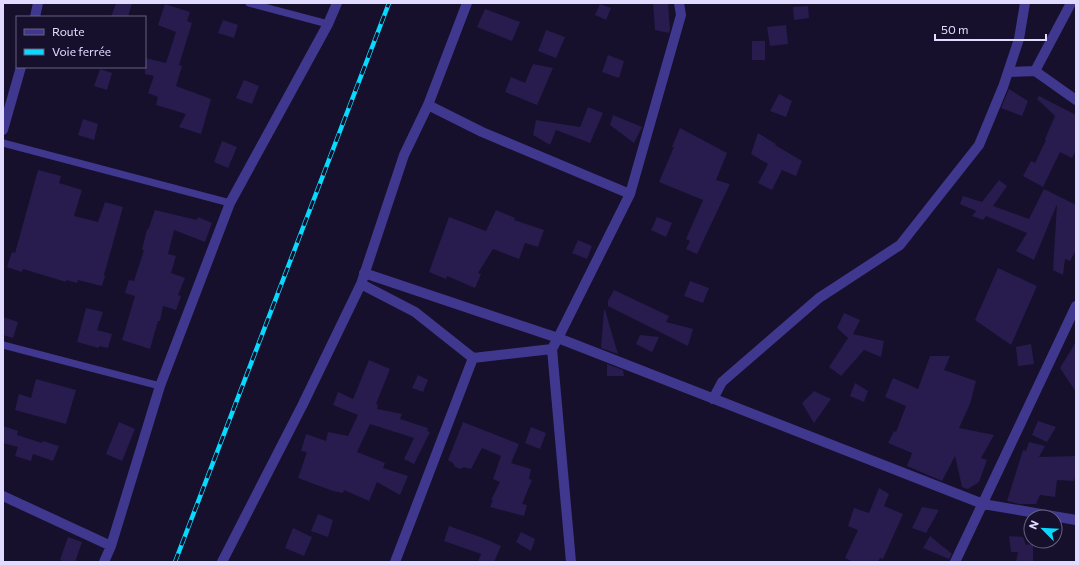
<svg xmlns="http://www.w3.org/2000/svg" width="1079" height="565" viewBox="0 0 1079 565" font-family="Commissioner,sans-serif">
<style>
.building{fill:#281b4e}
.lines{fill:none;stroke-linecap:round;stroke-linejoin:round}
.lane{stroke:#40388e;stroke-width:7}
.street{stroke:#40388e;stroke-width:10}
.rail-casing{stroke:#07d9ff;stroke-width:4.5}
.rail{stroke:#16102c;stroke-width:3;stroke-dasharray:9;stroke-linecap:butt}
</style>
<rect width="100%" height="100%" fill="#16102c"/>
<path class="building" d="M116 3H132L128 17H111Z
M653 3H668L670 30 669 33 655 30Z
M165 4 190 12 187 21 192 23 179 65 182 66 176 86 211 99 201 134 179 127 186 114 156 105 158 97 148 93 154 76 145 74V58L166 63 176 32 158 25Z
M600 4 611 8 606 20 595 15Z
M808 6 809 18 794 20 793 7Z
M485 9 520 22 512 41 477 27Z
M223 20 238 25 234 38 218 33Z
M786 25 788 44 770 46 767 27Z
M546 30 565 37 556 58 538 51Z
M752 41H765V60H752Z
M608 55 624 61 619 78 602 72Z
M533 64 553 68 537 105 505 92 511 77 525 83Z
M100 69 112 73 107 90 94 86Z
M244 80 259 86 252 104 236 98Z
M1009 89 1028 101 1022 116 1001 108Z
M779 94 792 101 786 117 770 111Z
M1039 96 1076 115V150L1072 158 1060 152 1043 187 1023 176 1031 161 1035 163 1046 140 1045 139 1055 116 1037 99Z
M588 107 603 113 590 143 556 130 550 145 533 135 536 120 580 127Z
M613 115 642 127 634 143 610 125Z
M83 119 98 124 94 140 78 135Z
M680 128 727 153 716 180 730 184 697 254 686 249 690 241 686 239 703 200 659 182 674 147H672Z
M758 133 776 144 775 145 802 161 796 176 782 170 772 190 758 183 768 164 751 154Z
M222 141 237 147 228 168 214 162Z
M38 170 61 176 59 183 82 190 74 216 98 222 105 202 123 207 104 275 105 276 102 286 78 280 77 283 66 280V282L23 269 22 272 7 267 12 252 15 253Z
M999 180 1007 186 993 206 1029 219 1044 189 1076 205V250L1070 261 1065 259 1063 275 1053 270 1057 204 1034 260 1016 251 1027 233 986 216 983 220 972 216 976 211 960 204 963 196 982 202Z
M155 210 197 220 198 217 212 223 205 242 174 230 168 254 176 256 171 273 185 278 178 295 181 296 176 310 163 306 160 321H158L150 349 122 340 135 296 125 293 129 280 134 281 144 250H142L147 229 148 230Z
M496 210 515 218 514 220 544 230 538 247 525 243 519 259 493 249 478 273 481 274 475 288 447 276 446 279 429 272 449 217 486 231Z
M657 217 672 223 666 237 651 230Z
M578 240 592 246 587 259 572 253Z
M998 268 1037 286 1011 345 975 320Z
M690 281 709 288 703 303 684 296Z
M614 290 669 316 666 322 693 329 688 346 608 306V301Z
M86 308 103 312 97 330 112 334 108 348 99 346V348L77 342Z
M604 310H605L618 354 601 348Z
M844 313 860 320 853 334 884 341 881 357 864 350 841 376 829 367 848 338 837 328Z
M3 317 18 322 13 338 3 335Z
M640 335 659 337 652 352 636 344Z
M1076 342V392L1060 368Z
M1031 344 1034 364 1018 366 1016 347Z
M930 356H950L944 370 976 381 970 404 959 428 994 435 981 458 987 460 979 482 968 489 962 487 955 456 942 481 907 466 912 453 888 443 894 431 896 432 906 406 885 397 893 378 918 389Z
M369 360 390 369 376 404 378 405 377 409 402 414 400 419 428 428 427 431 430 432 414 464 404 459 414 438 370 424 357 452 385 463 383 468 408 476 400 495 377 482 369 501 344 490 343 493 333 491 298 478 307 452 301 451 306 434 326 441 328 432 348 436 358 415 333 405 338 392 353 399Z
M607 364 623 370 624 376H607Z
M418 375 428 380 423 392 412 388Z
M36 379 76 390 66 424 15 410 19 394 31 398Z
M855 383 868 391 864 402 850 396Z
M814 391 831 399 814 423 802 403Z
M1038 421 1056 427 1047 442 1032 435Z
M119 422 135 429 122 461 106 454Z
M463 422 519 444 511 463 531 469 529 479 532 480 522 504 527 505 524 516 490 507 493 500H491L500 482 493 479 501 456 482 448 471 469 463 467 461 469 455 467 453 463 448 460Z
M3 426 18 431 17 435 42 443 43 441 59 446 53 461 33 454 31 461 15 456 18 447 3 443Z
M531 427 546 433 540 449 525 443Z
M1029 442 1045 446 1039 457 1076 456V473L1074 481 1057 480 1055 497 1040 495 1036 504H1019L1007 501 1023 450 1026 451Z
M879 488 889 494 884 506 903 514 883 559 880 558 878 562H853L845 558 858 530 848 526 854 508 869 513Z
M922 507 939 510 926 533 912 528Z
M318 514 333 520 328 537 311 531Z
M449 526 483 538 501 546 494 562H478L481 554 444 541Z
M293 528 312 537 304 556 285 548Z
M521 532 535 539 531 551 516 542Z
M930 536 952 554 949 559 923 548Z
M1009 536 1023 537 1026 545 1033 544V562H1016L1018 552H1011Z
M68 537 82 542 75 562H66L60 560Z"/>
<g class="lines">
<path class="lane" d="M249 3 328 24
M3 143 230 203
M3 345 160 386"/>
<path class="street" d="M35 17 38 3
M1035 71 1071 3
M1008 72 1035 71 1076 100
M428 105 482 132 630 194
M3 130 21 67
M364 273 558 338 983 504 1076 520
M361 284 415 312 473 358
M552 349 571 562
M713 399 722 382 819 298 900 245 979 145 1003 87 1019 39 1025 3
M3 496 111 546
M104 562 111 546 160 386 230 203 328 24 337 3
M222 562 303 404 361 284 404 155 428 105 467 3
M395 562 473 358 552 349 558 338 630 194 681 15 679 3
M955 562 1076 306"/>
<defs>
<path id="rail" d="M175 562 389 3"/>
</defs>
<use href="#rail" class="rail-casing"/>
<use href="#rail" class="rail"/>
</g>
<rect width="1079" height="565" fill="none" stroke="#e1dbff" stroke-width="8"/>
<rect x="16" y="16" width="130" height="52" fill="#16102c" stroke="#676180"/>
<rect x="24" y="29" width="20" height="6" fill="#40388e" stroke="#676180"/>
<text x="52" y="36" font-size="12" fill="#e1dbff">Route</text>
<rect x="24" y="49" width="20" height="6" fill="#07d9ff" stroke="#676180"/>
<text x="52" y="56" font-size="12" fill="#e1dbff">Voie ferrée</text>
<g transform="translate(1043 529) rotate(294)"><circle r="19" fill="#16102c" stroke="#676180"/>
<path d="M0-3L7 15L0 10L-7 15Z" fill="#07d9ff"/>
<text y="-6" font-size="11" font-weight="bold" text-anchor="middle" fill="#e1dbff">N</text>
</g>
<path d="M935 34v6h111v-6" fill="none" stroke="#e1dbff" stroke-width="2"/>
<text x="941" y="34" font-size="12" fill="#e1dbff" stroke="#16102c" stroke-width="3" paint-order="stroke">50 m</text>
</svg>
